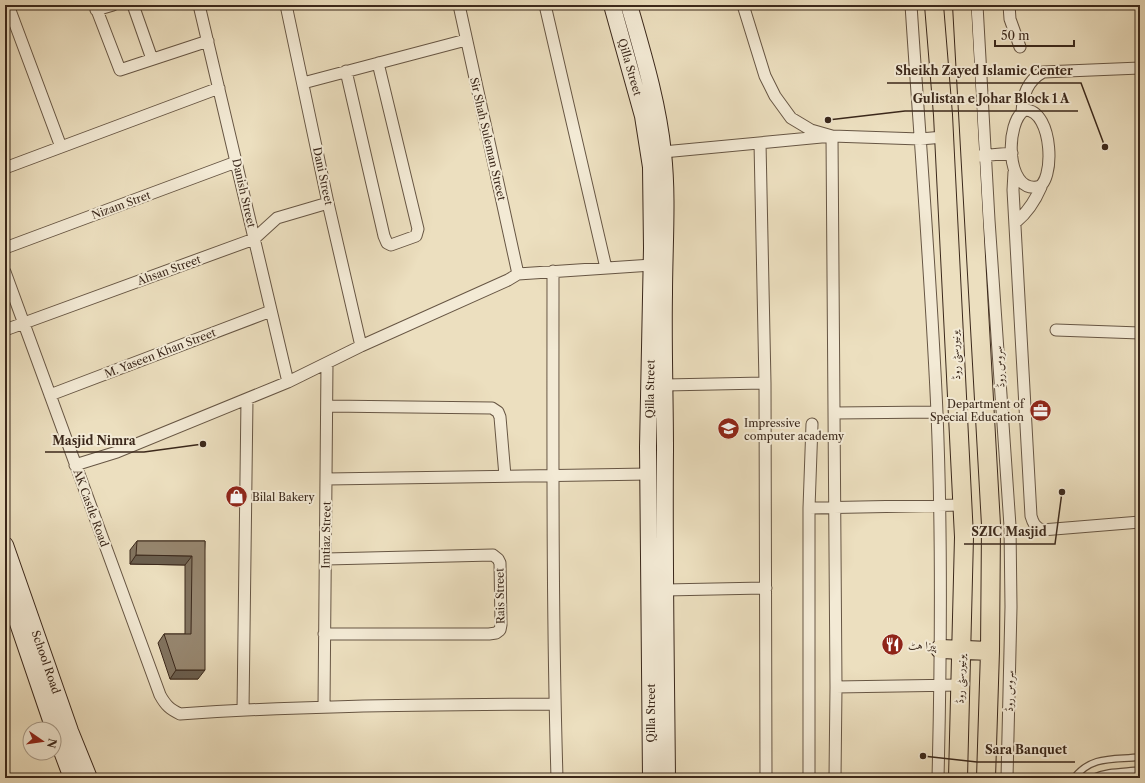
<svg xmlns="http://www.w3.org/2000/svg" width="1145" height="783" viewBox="0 0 1145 783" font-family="'Libre Caslon Text',Amiri,serif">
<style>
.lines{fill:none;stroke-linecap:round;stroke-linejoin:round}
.lane-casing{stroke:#675644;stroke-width:8}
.street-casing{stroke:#675644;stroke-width:13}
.secondary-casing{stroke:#3b281b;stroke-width:18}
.primary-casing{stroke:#3b281b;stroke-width:20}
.lane{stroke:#f3ead5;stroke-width:5.5}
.street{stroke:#f3ead5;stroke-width:11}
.secondary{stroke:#f3ead5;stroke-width:16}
.primary{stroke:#ecdfbf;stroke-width:18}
.wall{fill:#827460;stroke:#3b281b}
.shaded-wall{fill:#6a5e4e;stroke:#3b281b}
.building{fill:#978770;stroke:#3b281b}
.labels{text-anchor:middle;stroke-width:4;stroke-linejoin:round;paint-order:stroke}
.street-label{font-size:11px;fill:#3b281b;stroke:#f3ead5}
.poi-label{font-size:11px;fill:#3b281b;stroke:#f3ead5;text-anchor:start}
.leader{fill:none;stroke:#3b281b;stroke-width:1.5}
.callout-dot{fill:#3b281b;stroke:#f3ead5;stroke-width:1.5}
.callout-label{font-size:12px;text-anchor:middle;font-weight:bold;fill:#3b281b;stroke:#f3ead5;stroke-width:4;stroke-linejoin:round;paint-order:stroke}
</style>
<rect width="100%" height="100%" fill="#ecdfbf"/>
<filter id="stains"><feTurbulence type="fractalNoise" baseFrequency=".005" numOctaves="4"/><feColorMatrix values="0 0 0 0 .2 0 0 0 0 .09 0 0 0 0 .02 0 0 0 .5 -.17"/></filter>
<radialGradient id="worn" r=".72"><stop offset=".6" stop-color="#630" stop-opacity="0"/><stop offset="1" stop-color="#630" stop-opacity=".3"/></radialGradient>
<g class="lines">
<defs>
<path id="lane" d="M1074 778C1092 755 1114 760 1140 757
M1092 778C1107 771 1124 772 1140 770"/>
<path id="street" d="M8 5 61 147
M95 5 120 70 208 41
M133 5 152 59
M199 5 288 382
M286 5 328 203 361 346
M459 5 518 274
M545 5 606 268
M743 5 765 76 775 96 791 118 811 130 832 136 836 687 835 778
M911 5C920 141 931 277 937 413 942 534 941 656 938 778
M977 5 989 220 1010 526 1011 607 1007 778
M1009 5 1010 19 1020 47
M96 10 113 5
M346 71 384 236 387 243 391 245 416 236 418 229 378 63
M303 83 466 40
M1025 110C1054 110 1055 185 1037 187 1005 192 1005 121 1025 110Z
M1022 112C1023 95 1027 81 1043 72L1140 68
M760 143 765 383 766 778
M663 152 832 136 920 139 944 137
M979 156 1012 153
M5 168 219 88
M1014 172 1013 190 1031 516C1033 523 1035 527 1042 530L1140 522
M1016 222C1028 212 1035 201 1041 187
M5 248 236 162
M553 271C553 440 552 609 557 778
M5 272 160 695C166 706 170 709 180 714 305 705 430 705 555 704
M5 330 254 239 277 218 328 203
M1056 330 1140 333
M665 385 765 383
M50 395 271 311
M328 406 492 408 498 412 500 417 505 476
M834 413 937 412
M75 465 117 452 288 382 361 346 508 280 518 274 652 265
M327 479 649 474
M809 508 963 505
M665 590 766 588
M324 634H489L496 633 500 630 501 625 500 563 498 559 493 555 326 559
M836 687 960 685
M324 707 327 363
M243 710 247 399
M809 778V508L812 424"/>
<path id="secondary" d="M612 5 643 116 651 167 652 248 648 447 651 778
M629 5C643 54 658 103 663 153 668 199 664 247 664 294 663 346 665 398 665 450 664 559 666 669 667 778
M5 545 70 731 89 778
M5 585 54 729
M54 730 72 778"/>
<path id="primary" d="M934 5 943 115 964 537 958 778
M962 5 991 525 990 651 986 778
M940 649 990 651"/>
</defs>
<use href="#lane" class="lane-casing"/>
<use href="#street" class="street-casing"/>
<use href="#secondary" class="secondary-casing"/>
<use href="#primary" class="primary-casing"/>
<use href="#lane" class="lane"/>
<use href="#street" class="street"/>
<use href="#secondary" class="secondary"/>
<use href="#primary" class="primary"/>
</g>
<path class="wall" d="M137 541H205L198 679H170L158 643 164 634H185V565L130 564V550Z"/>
<path class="shaded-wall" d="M136 555 192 556 185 565 130 564Z
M176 670H205L198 679H170Z"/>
<path class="building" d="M137 541H205V670H176L164 634H191L192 556 136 555Z
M5 609 8 617 5 618Z"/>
<defs>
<symbol id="office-disc" viewBox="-11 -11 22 22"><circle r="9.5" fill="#8f2418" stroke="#f3ead5"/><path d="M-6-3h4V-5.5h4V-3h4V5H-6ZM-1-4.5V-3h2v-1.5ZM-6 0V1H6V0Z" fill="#fff"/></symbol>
<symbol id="school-disc" viewBox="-11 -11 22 22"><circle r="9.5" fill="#8f2418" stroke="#f3ead5"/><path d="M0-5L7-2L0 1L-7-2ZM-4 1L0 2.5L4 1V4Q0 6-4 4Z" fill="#fff"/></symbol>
<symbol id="shop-disc" viewBox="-11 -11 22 22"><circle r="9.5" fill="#8f2418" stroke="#f3ead5"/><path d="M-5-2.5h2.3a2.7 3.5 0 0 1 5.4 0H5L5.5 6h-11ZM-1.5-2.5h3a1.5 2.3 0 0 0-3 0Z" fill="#fff"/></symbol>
<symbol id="restaurant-disc" viewBox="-11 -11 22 22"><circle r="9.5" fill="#8f2418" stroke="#f3ead5"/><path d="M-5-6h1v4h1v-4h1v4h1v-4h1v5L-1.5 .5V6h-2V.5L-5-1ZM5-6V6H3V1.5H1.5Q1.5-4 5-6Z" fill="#fff"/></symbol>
</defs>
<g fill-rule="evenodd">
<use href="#office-disc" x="1028" y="398" width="25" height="25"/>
<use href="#school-disc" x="716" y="416" width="25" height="25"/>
<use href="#shop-disc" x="224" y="484" width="25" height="25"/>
<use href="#restaurant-disc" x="880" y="632" width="25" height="25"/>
</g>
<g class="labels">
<g class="street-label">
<text transform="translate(630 67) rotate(74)" y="4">Qilla Street</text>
<text transform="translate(488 139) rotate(77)" y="4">Sir Shah Suleman Street</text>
<text transform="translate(323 176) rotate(78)" y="4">Dani Street</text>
<text transform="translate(244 193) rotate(77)" y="4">Danish Street</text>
<text transform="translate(121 205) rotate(-20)" y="4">Nizam Stret</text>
<text transform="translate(169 270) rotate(-20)" y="4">Ahsan Street</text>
<text transform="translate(160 353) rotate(-21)" y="4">M. Yaseen Khan Street</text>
<text transform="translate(955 355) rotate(-93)" y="4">یونیورسٹی روڈ</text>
<text transform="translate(999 367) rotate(-94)" y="4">سروس روڈ</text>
<text transform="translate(650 389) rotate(-89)" y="4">Qilla Street</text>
<text transform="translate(91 508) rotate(70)" y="4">AK Castle Road</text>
<text transform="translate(326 535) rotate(-89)" y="4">Imtiaz Street</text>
<text transform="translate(500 596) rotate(-91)" y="4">Rais Street</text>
<text transform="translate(46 662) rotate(71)" y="4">School Road</text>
<text transform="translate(960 679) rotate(-89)" y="4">یونیورسٹی روڈ</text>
<text transform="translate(1009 691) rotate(-89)" y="4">سروس روڈ</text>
<text transform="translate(651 713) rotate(-90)" y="4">Qilla Street</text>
</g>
<g class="poi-label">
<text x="1024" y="408" text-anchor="end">Department of<tspan x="1024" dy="13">Special Education</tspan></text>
<text x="744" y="427">Impressive<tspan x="744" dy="13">computer academy</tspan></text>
<text x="252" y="501">Bilal Bakery</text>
<text x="908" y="649">پیزا ہٹ</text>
</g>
</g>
<path class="leader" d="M1105 147L1081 83H887M828 120L905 111H1078M203 444L144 452H45M1062 492L1055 544H964M923 756L977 762H1075"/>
<g class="callout-dot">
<circle cx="1105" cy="147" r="4"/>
<circle cx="828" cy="120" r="4"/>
<circle cx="203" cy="444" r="4"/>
<circle cx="1062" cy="492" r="4"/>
<circle cx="923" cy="756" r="4"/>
</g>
<g class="callout-label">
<text x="984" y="75">Sheikh Zayed Islamic Center</text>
<text x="991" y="103">Gulistan e Johar Block 1 A</text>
<text x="94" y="445">Masjid Nimra</text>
<text x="1009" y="536">SZIC Masjid</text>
<text x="1026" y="754">Sara Banquet</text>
</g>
<rect width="1145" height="783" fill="none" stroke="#ecdfbf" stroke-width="20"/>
<rect x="6" y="6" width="1133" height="771" fill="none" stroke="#3b281b" stroke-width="2"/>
<rect x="10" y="10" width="1125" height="763" fill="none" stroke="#3b281b"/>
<g transform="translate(42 741) rotate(103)"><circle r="19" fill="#f3ead5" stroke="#a99c8b"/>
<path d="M0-3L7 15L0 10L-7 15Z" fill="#8f2418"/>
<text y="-6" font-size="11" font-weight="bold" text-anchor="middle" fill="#3b281b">N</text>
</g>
<path d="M995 40v6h79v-6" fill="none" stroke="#3b281b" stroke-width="2"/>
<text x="1001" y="40" font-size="12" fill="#3b281b" stroke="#f3ead5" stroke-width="3" paint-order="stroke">50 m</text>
<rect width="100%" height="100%" filter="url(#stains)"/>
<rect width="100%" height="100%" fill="url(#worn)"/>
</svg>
